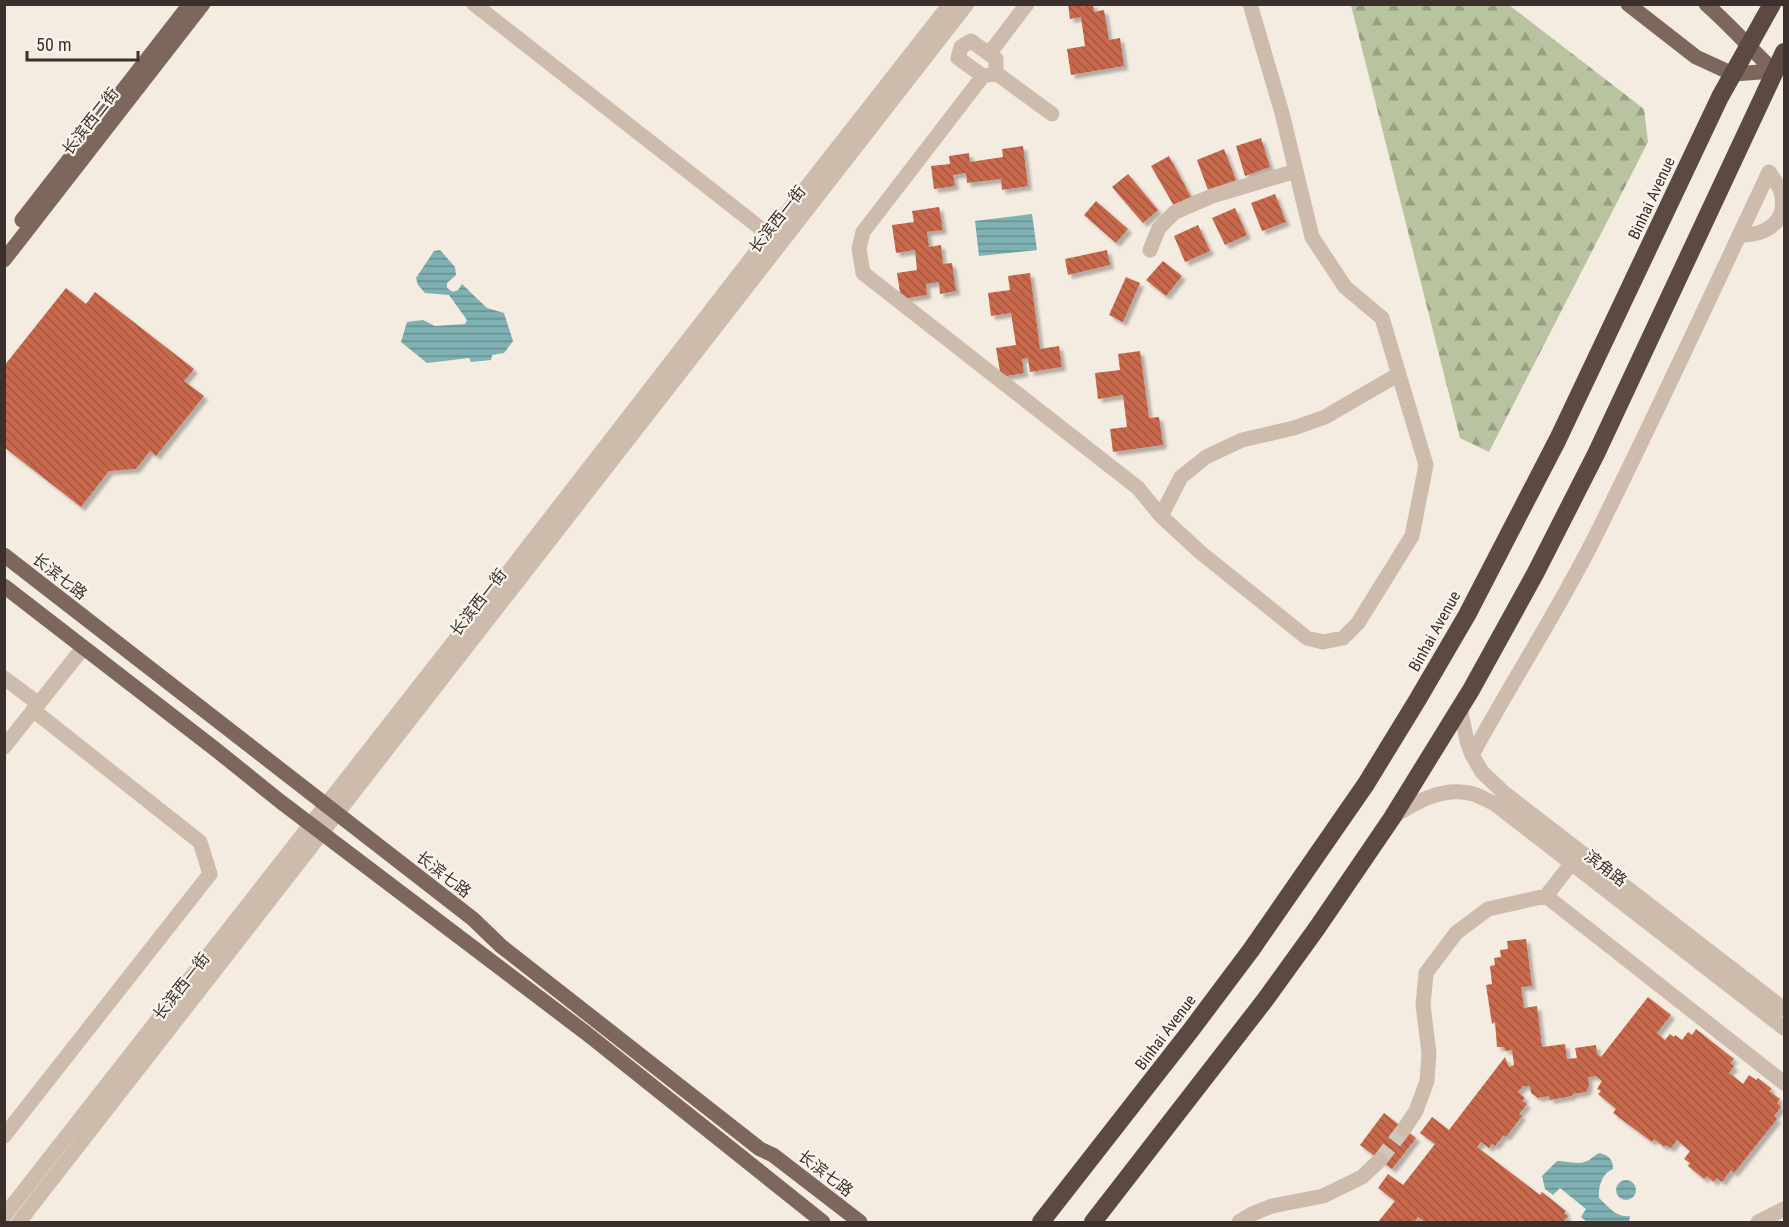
<svg xmlns="http://www.w3.org/2000/svg" width="1789" height="1227" viewBox="0 0 1789 1227" font-family="'Roboto Condensed','Noto Sans SC',sans-serif">
<style>
.forest{fill:url(#forest-firs)}
.water{fill:url(#water-rules)}
.building{fill:url(#building-back-hatch);filter:url(#shadow)}
.lines{fill:none;stroke-linecap:round;stroke-linejoin:round}
.minor-tunnel{stroke:#cfc6bd;stroke-width:15;stroke-dasharray:15 8;stroke-linecap:butt}
.minor{stroke:#cdbbac;stroke-width:15}
.major{stroke:#7d675c;stroke-width:15}
.highway{stroke:#5c4a42;stroke-width:18}
.labels{text-anchor:middle;stroke-width:4.5;stroke-linejoin:round;paint-order:stroke}
.street-label{font-size:16px;fill:#3b302b;stroke:#fbf5ee}
</style>
<defs>
<pattern id="forest-firs" width="22" height="20" patternUnits="userSpaceOnUse" patternTransform="scale(1.5)"><rect width="22" height="20" fill="#b8c4a0"/><path d="M5 1l3.5 6h-7zM16 11l3.5 6h-7z" fill="#97a083"/></pattern>
<pattern id="water-rules" width="6" height="5" patternUnits="userSpaceOnUse" patternTransform="scale(1.5)"><rect width="6" height="5" fill="#7fb0b2"/><path d="M0 2.5h6" fill="none" stroke="#699091"/></pattern>
<pattern id="building-back-hatch" width="6" height="6" patternUnits="userSpaceOnUse" patternTransform="scale(1.5)"><rect width="6" height="6" fill="#c8694b"/><path d="M-1 5l2 2M0 0l6 6M5-1l2 2" fill="none" stroke="#a4573f"/></pattern>
<filter id="shadow"><feDropShadow dx="4" dy="4" stdDeviation="1.5" flood-color="#0004"/></filter>
</defs>
<rect width="100%" height="100%" fill="#f4ebe1"/>
<path class="forest" d="M1351 5H1509L1644 109 1648 142 1489 452 1460 438Z"/>
<path class="water" d="M1032 214 1037 250 979 256 975 221Z
M440 250 455 267 456 275 447 283V288L453 292 458 290 462 284 487 308 504 313 513 341 504 353 492 355 491 360 471 362 469 358 427 363 401 342 407 322 423 320 435 326 465 324 467 320 449 295 425 293 418 285 416 278 434 251Z
M1600 1153C1609 1156 1613 1159 1613 1169 1602 1173 1598 1187 1599 1198 1608 1206 1616 1218 1630 1216L1629 1222H1587L1581 1217 1586 1209 1560 1188 1553 1195 1545 1189 1542 1176 1557 1161C1565 1161 1580 1165 1587 1161 1592 1159 1594 1155 1600 1153Z
M1616 1190a10 10 0 1 1 20 0a10 10 0 1 1-20 0Z"/>
<path class="building" d="M1068 4H1093L1094 12 1104 10 1109 40 1120 38 1124 66 1071 75 1067 49 1085 46 1081 17 1070 19Z
M1261 138 1270 167 1245 176 1236 146Z
M1023 146 1028 186 1002 190 1001 179 967 183 966 173 953 175 955 186 934 189 931 166 950 164 949 156 969 153 970 162 1003 157 1002 149Z
M1224 149 1236 180 1208 190 1197 160Z
M1169 156 1191 197 1174 206 1151 166Z
M1128 174 1158 210 1143 223 1112 187Z
M1275 194 1286 222 1262 231 1251 203Z
M1096 201 1128 229 1116 243 1084 215Z
M939 207 943 230 927 232 929 247 941 245 943 264 952 263 956 291 940 294 939 282 926 284 927 295 901 299 897 273 917 270 915 250 896 253 892 225 914 222 912 211Z
M1235 208 1247 235 1225 245 1212 218Z
M1198 225 1210 251 1185 262 1174 236Z
M1107 250 1110 265 1068 275 1065 259Z
M1163 261 1182 276 1166 296 1146 280Z
M1030 273 1040 349 1059 346 1062 367 1030 372 1028 358 1022 359 1024 373 1001 377 996 348 1016 345 1011 313 991 316 988 293 1010 290 1008 276Z
M1126 277 1140 283 1123 322 1109 315Z
M66 288 86 304 95 292 194 369 184 381 204 396 156 456 150 451 136 469 109 471 81 507 4 447V366Z
M1140 351 1149 418 1159 417 1163 445 1113 452 1110 429 1127 427 1123 395 1098 399 1095 373 1120 370 1118 354Z
M1526 939 1532 986 1521 987 1524 1008 1537 1006 1542 1047 1565 1044 1567 1059 1577 1058 1575 1048 1596 1045 1597 1054 1601 1057 1648 997 1671 1015 1657 1033 1665 1040 1670 1034 1674 1037 1675 1035 1682 1040 1688 1032 1692 1035 1696 1029 1734 1059 1730 1063 1734 1066 1729 1073 1743 1084 1749 1075 1756 1080 1758 1078 1772 1089 1769 1091 1780 1099 1777 1103 1781 1107 1774 1116 1777 1119 1734 1173 1731 1170 1722 1182 1717 1178 1714 1182 1707 1176 1704 1179 1688 1166 1690 1163 1684 1159 1690 1151 1677 1140 1671 1148 1666 1145 1664 1147 1654 1139 1652 1142 1613 1113 1616 1109 1598 1094 1601 1091 1597 1089 1602 1081 1596 1076 1588 1077 1589 1086 1586 1092 1572 1094V1096L1550 1100 1549 1096 1538 1098 1531 1093 1530 1086H1523L1518 1092 1525 1098 1522 1101 1527 1104 1519 1114 1522 1116 1506 1137 1504 1135 1495 1146 1492 1144 1489 1148 1481 1142 1477 1147 1540 1195 1542 1192 1566 1211 1564 1214 1568 1216 1563 1222H1425L1418 1217 1414 1222H1378L1395 1201 1378 1188 1388 1174 1403 1185 1435 1144 1420 1133 1432 1117 1449 1130 1505 1057 1509 1067 1514 1065 1512 1050 1505 1051 1504 1047H1497L1495 1022 1492 1024 1486 985 1492 984 1490 966 1495 965 1494 958 1501 957 1500 950 1508 949 1507 941Z
M1384 1113 1416 1138 1392 1169 1360 1145Z"/>
<g class="lines">
<path class="minor-tunnel" d="M1380 1160 1404 1129"/>
<path class="minor" d="M474 4 778 242
M971 41 996 59V73L983 76 958 58 961 47Z
M989 54 1027 4
M996 73 1052 114
M983 76 863 232 859 249 863 273 1138 488 1161 516 1200 552 1307 638 1323 642 1343 638 1358 623 1412 536 1426 465 1382 318 1345 287 1312 237 1282 113 1250 4
M1739 235C1765 236 1789 222 1781 192 1779 185 1773 178 1769 172
M1150 250 1159 228 1175 212 1212 196 1296 171
M1161 516 1181 477 1206 457 1242 440 1294 428 1325 417 1399 374
M4 678 39 704
M1460 708 1467 741 1472 755 1482 772 1503 792 1784 1009
M4 747 83 648
M1472 755C1511 683 1556 614 1593 541 1654 419 1711 295 1769 172
M1394 816C1416 802 1442 787 1469 793 1477 794 1486 800 1495 804L1784 1028
M1546 896 1571 864
M1404 1129 1416 1111 1427 1081 1429 1053 1423 1005 1426 973 1456 933 1488 909 1546 896 1784 1083
M4 1136 210 874 200 842 33 710
M4 1216 503 579 798 198 950 4
M19 1222 967 4
M1239 1222 1252 1214 1272 1206 1323 1196 1362 1177 1380 1160
M1758 1222 1784 1209"/>
<path class="major" d="M1628 4 1696 57 1733 74 1774 71
M1706 4C1730 25 1751 49 1774 71
M22 220 190 4
M4 260 203 4
M4 555 473 919 501 946 760 1149 773 1155 860 1222
M4 586 215 749 281 802 586 1033 823 1222"/>
<path class="highway" d="M1041 1222 1191 1030 1251 950 1366 784 1418 699 1467 615 1558 439 1720 97 1772 4
M1093 1222 1265 1000 1317 928 1392 818 1471 690 1535 574 1596 454 1784 52"/>
</g>
<g class="labels">
<g class="street-label">
<text transform="translate(90 121) rotate(-52)" y="6">长滨西二街</text>
<text transform="translate(1651 198) rotate(-65)" y="6">Binhai Avenue</text>
<text transform="translate(777 219) rotate(-52)" y="6">长滨西一街</text>
<text transform="translate(60 576) rotate(38)" y="6">长滨七路</text>
<text transform="translate(478 602) rotate(-52)" y="6">长滨西一街</text>
<text transform="translate(1434 631) rotate(-61)" y="6">Binhai Avenue</text>
<text transform="translate(1606 868) rotate(37)" y="6">滨角路</text>
<text transform="translate(444 874) rotate(38)" y="6">长滨七路</text>
<text transform="translate(181 986) rotate(-52)" y="6">长滨西一街</text>
<text transform="translate(1165 1032) rotate(-53)" y="6">Binhai Avenue</text>
<text transform="translate(826 1173) rotate(38)" y="6">长滨七路</text>
</g>
</g>
<rect width="1789" height="1227" fill="none" stroke="#3b302b" stroke-width="12"/>
<path d="M27 51v9h111v-9" fill="none" stroke="#3b302b" stroke-width="3"/>
<text x="36" y="51" font-size="18" fill="#3b302b" stroke="#fbf5ee" stroke-width="4.5" paint-order="stroke">50 m</text>
</svg>
